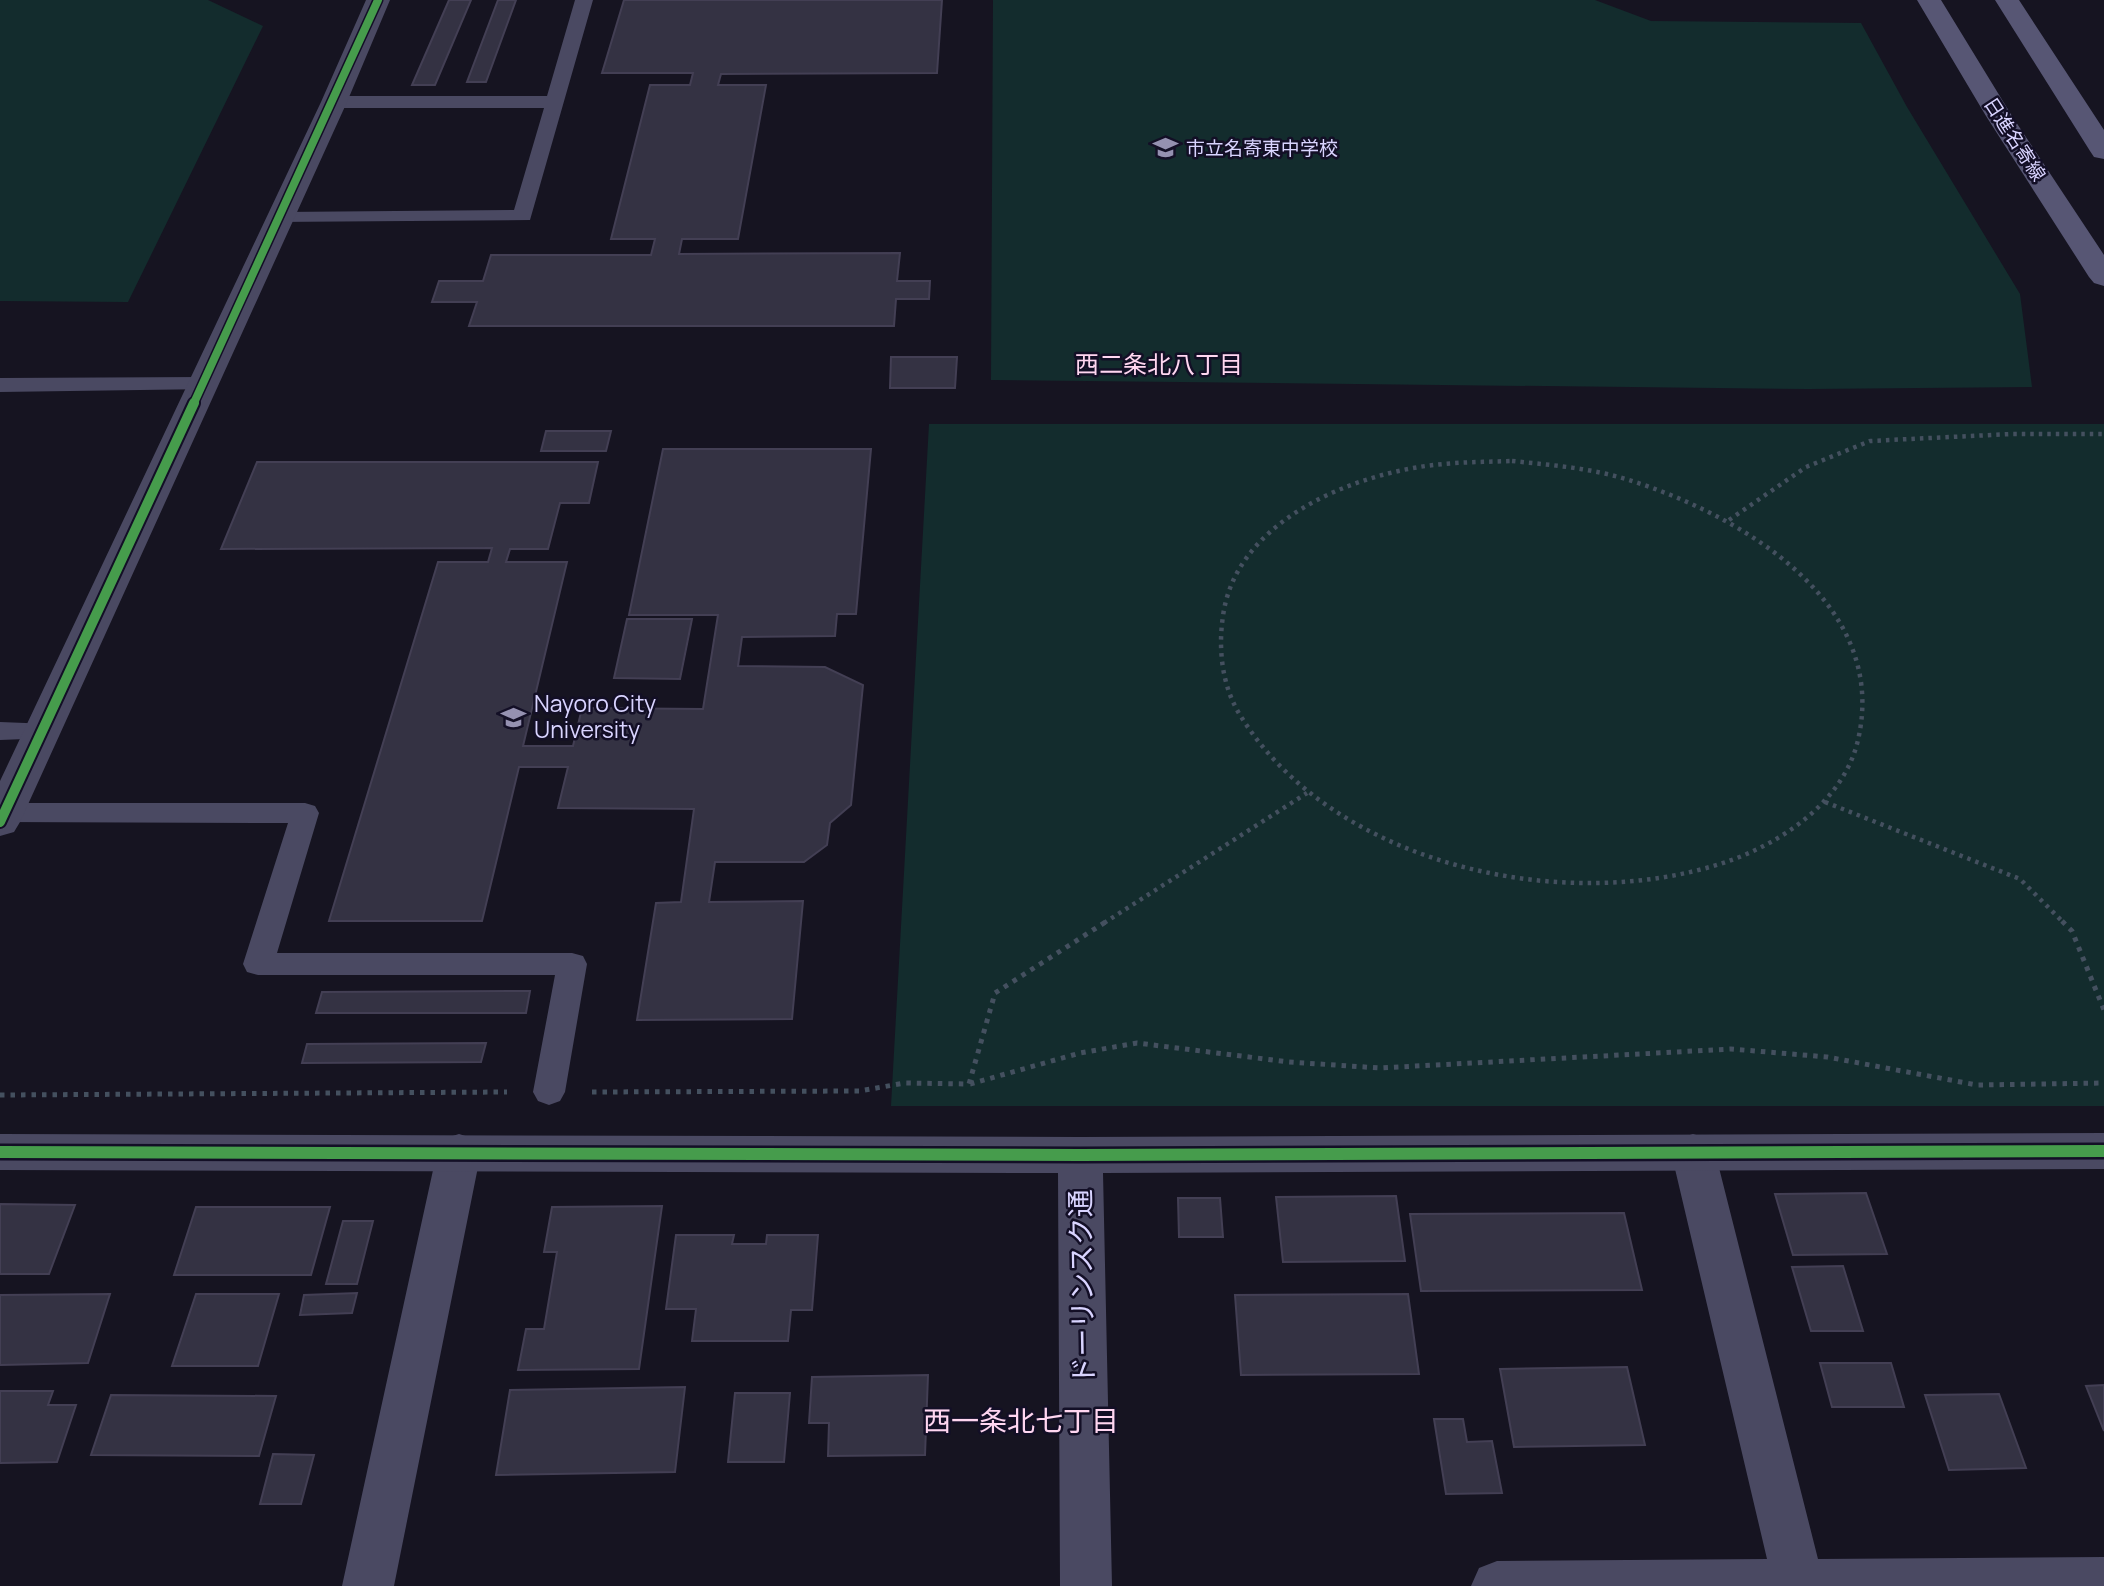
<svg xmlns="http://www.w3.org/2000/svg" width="2104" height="1586" viewBox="0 0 2104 1586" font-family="Manrope,'Noto Sans JP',sans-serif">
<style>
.green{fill:#132c2d}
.building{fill:#343243;stroke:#433f54;stroke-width:2}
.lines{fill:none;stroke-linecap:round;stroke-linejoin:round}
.path-far1{stroke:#44505f;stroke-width:4.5;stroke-dasharray:3.5 5;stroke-linecap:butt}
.path{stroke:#44505f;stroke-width:5;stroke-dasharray:4.5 6;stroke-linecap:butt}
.service{fill:#4a4962;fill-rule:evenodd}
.minor{fill:#4a4962;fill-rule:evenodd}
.tertiary{fill:#4a4962;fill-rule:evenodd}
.secondary{fill:#575674;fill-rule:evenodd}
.cycleway-far2-casing{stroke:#130f26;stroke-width:11}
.cycleway-far1-casing{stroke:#130f26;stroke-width:14}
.cycleway-casing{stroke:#130f26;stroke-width:17}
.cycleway-far2{stroke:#469c4c;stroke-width:8}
.cycleway-far1{stroke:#469c4c;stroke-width:10}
.cycleway{stroke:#469c4c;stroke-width:12}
.labels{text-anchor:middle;stroke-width:5;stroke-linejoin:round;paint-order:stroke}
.far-street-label{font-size:19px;fill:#d9d4ff;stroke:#130f26}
.far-poi-label{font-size:19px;fill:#d9d4ff;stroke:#130f26;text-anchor:start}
.poi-label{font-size:23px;fill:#d9d4ff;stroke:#130f26;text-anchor:start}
.neighbourhood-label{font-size:24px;fill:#ffd6f0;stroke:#130f26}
.near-street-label{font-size:28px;fill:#d9d4ff;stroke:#130f26}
.near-neighbourhood-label{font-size:28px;fill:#ffd6f0;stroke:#130f26}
</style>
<rect width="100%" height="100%" fill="#161421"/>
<path class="green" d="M0 0H208L263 26 128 302 0 301Z
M993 0H1595L1651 21 1861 23 1907 107 2020 294 2032 387 1808 389 991 380Z
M929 424H2104V1106H891Z"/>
<path class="building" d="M449 0H471L435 85H412Z
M498 0H516L486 82H467Z
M624 0H942L937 73 721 74 718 85H766L738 239H682L679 254 900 253 897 281H930L929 299H896L894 326H469L477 302H432L439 281H483L491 255H651L655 239H611L650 85H690L693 73H602Z
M891 357H957L955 388H890Z
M546 431H611L606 451H541Z
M663 449H871L856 614H837L835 636 742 637 738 666 825 667 863 685 851 805 830 823 827 845 804 862H715L709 902 803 901 792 1019 637 1020 656 903 681 902 694 809 558 808 568 767H519L482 921H329L438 562H488L492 548 221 549 257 462H598L589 503H560L548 549H510L506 562H567L523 746H573L582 708 703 709 718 615H629Z
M627 619H692L680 679 614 678Z
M530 991 526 1013H316L322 992Z
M486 1043 481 1062 302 1063 307 1044Z
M1866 1193 1887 1254 1793 1255 1775 1194Z
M1396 1196 1405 1261 1283 1262 1276 1197Z
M1178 1198H1220L1223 1237H1179Z
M0 1204 75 1205 49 1274H0Z
M662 1206 639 1369 518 1370 526 1329H544L557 1252H544L552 1207Z
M196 1207H330L311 1275H174Z
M1624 1213 1642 1290 1421 1291 1410 1214Z
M343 1221H373L357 1284H326Z
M676 1235H734L732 1244H766L767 1235H818L812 1310H791L788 1341H692L696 1309H666Z
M1843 1266 1863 1331H1811L1792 1267Z
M357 1293 352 1313 300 1315 304 1295Z
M110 1294 88 1363 0 1365V1295Z
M196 1294H279L258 1366H172Z
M1408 1294 1419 1374 1241 1375 1235 1295Z
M1820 1363H1891L1904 1407H1832Z
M1627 1367 1645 1445 1514 1447 1500 1369Z
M928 1375 925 1455 828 1456 829 1423H809L812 1377Z
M2104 1385V1431L2086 1386Z
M685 1387 675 1472 496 1475 510 1390Z
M0 1391H53L48 1405H76L57 1462 0 1463Z
M735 1393H790L784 1462H728Z
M1999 1394 2026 1468 1949 1470 1925 1395Z
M111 1395 276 1396 259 1456 91 1455Z
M1434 1419H1463L1467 1442 1492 1441 1502 1493 1446 1494Z
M273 1454 314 1455 301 1504H260Z"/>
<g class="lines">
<path class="path-far1" d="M1512 461C1551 465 1591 468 1629 480 1740 515 1890 602 1858 740 1844 801 1782 843 1726 862 1565 916 1333 866 1240 715 1222 686 1218 649 1223 616 1235 526 1339 480 1419 467 1450 462 1481 462 1512 461Z
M1729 520 1806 467 1870 441 2011 434H2104
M1825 802 2020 879 2064 923
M1104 923 1307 793"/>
<path class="path" d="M2062 921 2072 931 2104 1010
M970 1084 1080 1053 1137 1043 1289 1062 1380 1068 1731 1049 1827 1057 1977 1085 2104 1083
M592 1092 859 1091 905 1083 969 1084 995 993 1107 921
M0 1095 507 1092"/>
<path class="service" d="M575 0H593L530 220 274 222 271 218 281 212 514 210 544 108H334L324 102 334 96H547Z
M203 377 211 379 214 384 211 389 0 392V378Z
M0 722 51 724 55 731 51 738 0 740Z
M305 803 315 806 319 813 277 953H572L583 956 587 964 565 1092 560 1101 549 1105 538 1101 533 1092 555 975H258L247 972 243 964 288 823 0 822V804L4 803Z"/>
<path class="minor" d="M459 1134 475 1139 481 1152 394 1586H342L437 1152 443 1139Z
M1693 1134 1709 1139 1715 1152 1818 1559 2104 1557V1586H1471L1479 1568 1497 1561 1767 1559 1671 1152 1677 1139Z"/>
<path class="tertiary" d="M366 0H390L347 102 20 822 14 832 0 836V781L321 102Z
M2104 1133V1169L1103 1173 1112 1586H1060L1058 1173 0 1170V1134L1080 1137Z"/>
<path class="secondary" d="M1917 0H1941L2012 116 2104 255V286L2094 283 2089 277 1986 116Z
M1995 0H2019L2104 130V159L2094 157 2090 151Z"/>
<defs>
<path id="cycleway-far2" d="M193 405 378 0"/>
<path id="cycleway-far1" d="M0 822 194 403"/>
<path id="cycleway" d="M0 1152 1080 1155 2104 1151"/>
</defs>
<use href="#cycleway-far2" class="cycleway-far2-casing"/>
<use href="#cycleway-far1" class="cycleway-far1-casing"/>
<use href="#cycleway" class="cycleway-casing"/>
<use href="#cycleway-far2" class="cycleway-far2"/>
<use href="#cycleway-far1" class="cycleway-far1"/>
<use href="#cycleway" class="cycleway"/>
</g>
<defs>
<symbol id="school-bare" viewBox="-9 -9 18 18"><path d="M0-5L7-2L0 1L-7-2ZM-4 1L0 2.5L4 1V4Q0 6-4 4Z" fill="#9591b1" stroke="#130f26" stroke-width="2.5" paint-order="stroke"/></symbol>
<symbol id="university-bare" viewBox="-9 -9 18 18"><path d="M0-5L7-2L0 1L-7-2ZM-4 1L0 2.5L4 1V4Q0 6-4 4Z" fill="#9591b1" stroke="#130f26" stroke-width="2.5" paint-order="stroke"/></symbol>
</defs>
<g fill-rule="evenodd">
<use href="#school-bare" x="1148" y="130" width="35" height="35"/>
<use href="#university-bare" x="496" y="700" width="35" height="35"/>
</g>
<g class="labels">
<g class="far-street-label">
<text transform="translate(2015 139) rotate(57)" y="7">日進名寄線</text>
</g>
<g class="far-poi-label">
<text x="1186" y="155">市立名寄東中学校</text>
</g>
<g class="poi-label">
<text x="534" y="712">Nayoro City<tspan x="534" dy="26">University</tspan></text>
</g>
<g class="neighbourhood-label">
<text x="1159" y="373">西二条北八丁目</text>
</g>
<g class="near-street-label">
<text transform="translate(1082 1287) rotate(-91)" y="10">ドーリンスク通</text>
</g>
<g class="near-neighbourhood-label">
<text x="1021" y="1431">西一条北七丁目</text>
</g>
</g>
</svg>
